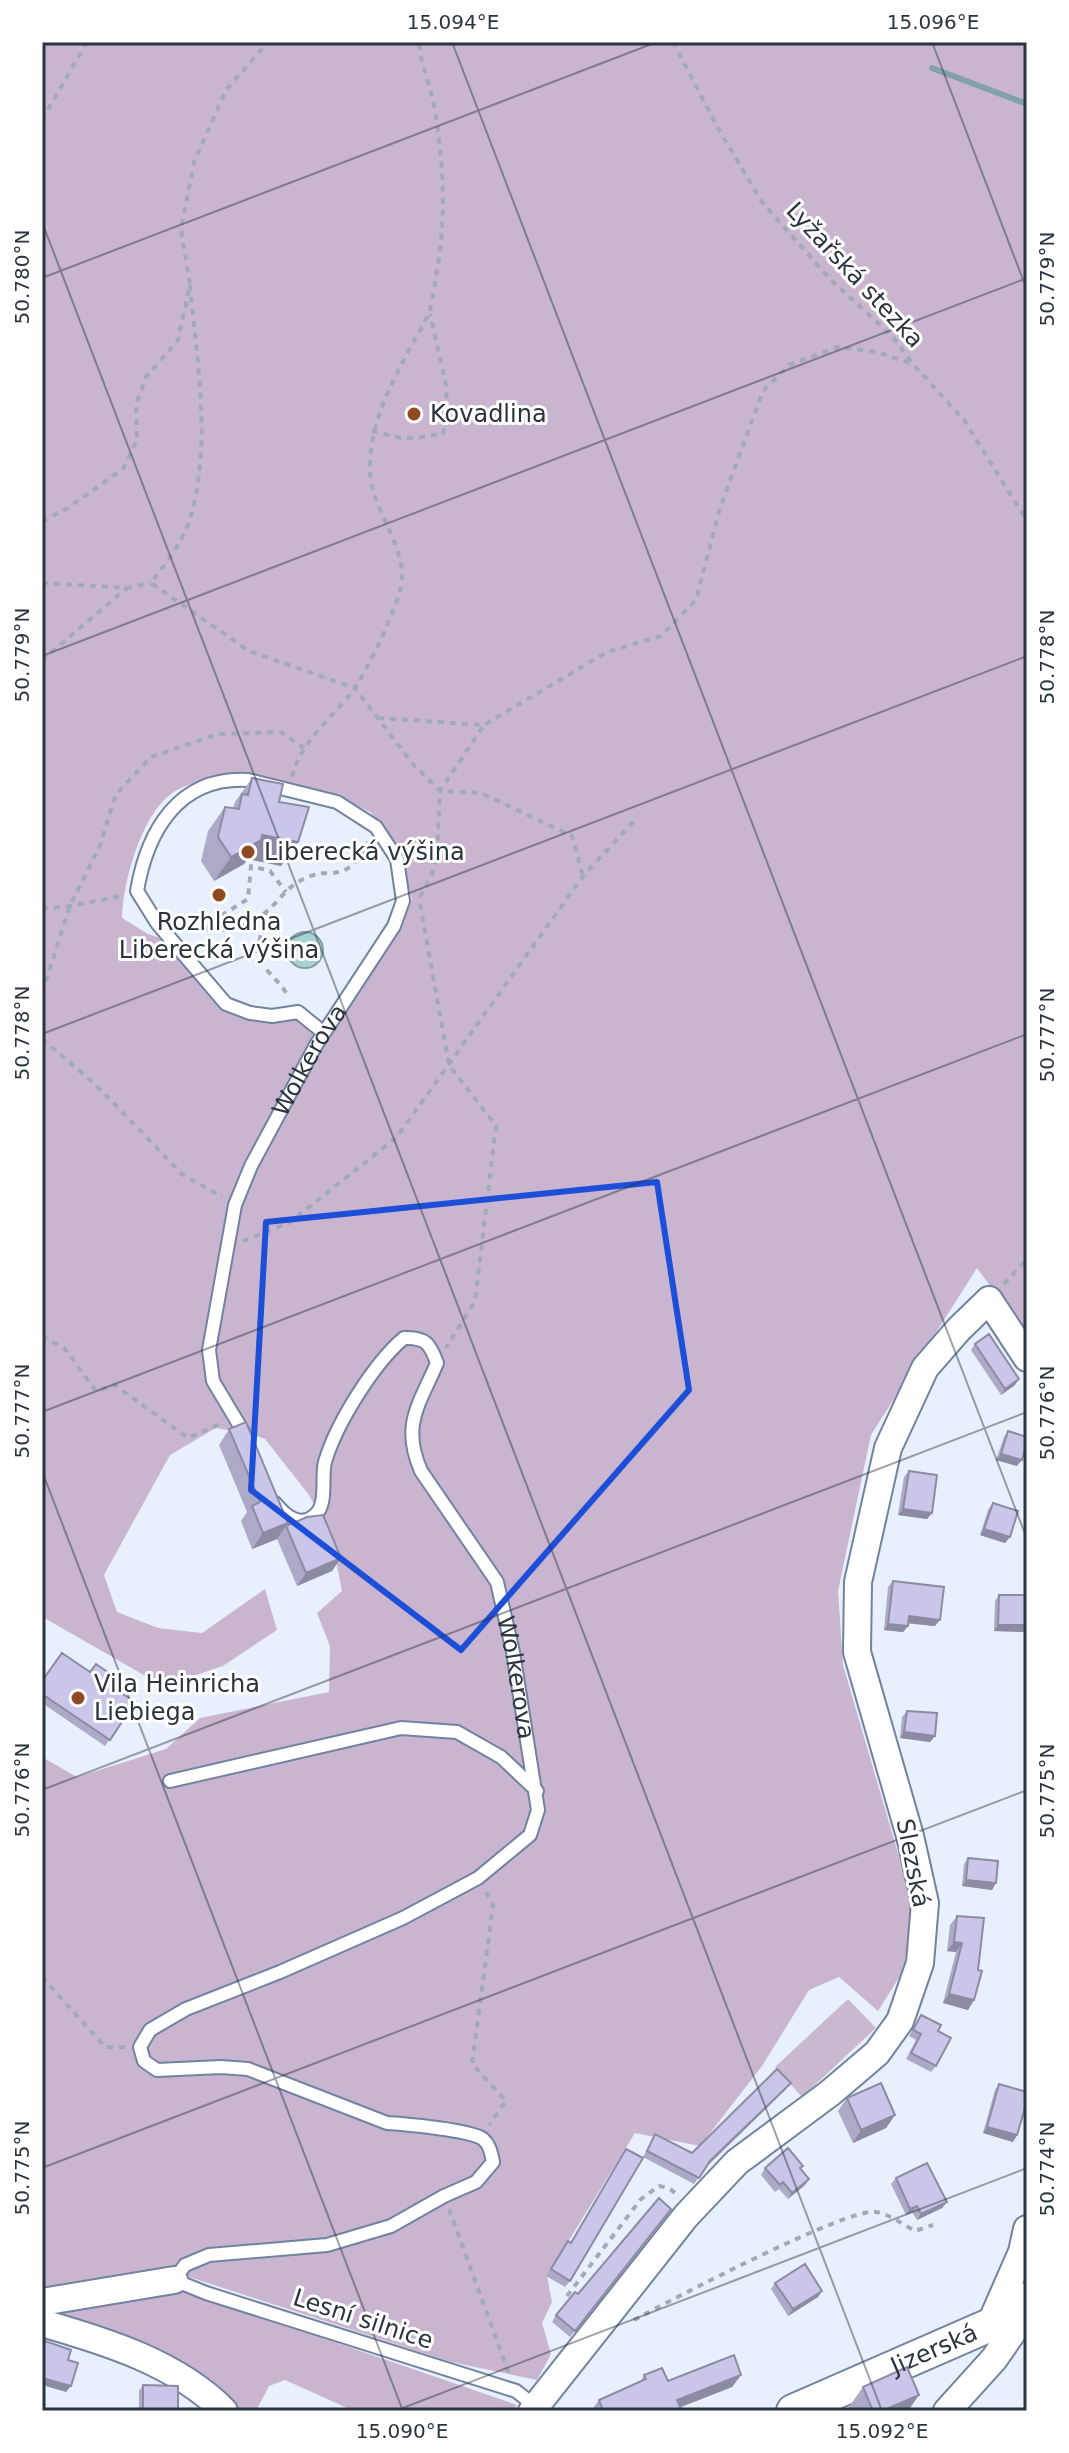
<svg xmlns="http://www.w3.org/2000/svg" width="1069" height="2453" viewBox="0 0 1069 2453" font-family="'DejaVu Sans',sans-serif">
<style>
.green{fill:#cab9ce}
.forest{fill:#cab5d0;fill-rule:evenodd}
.water{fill:#a8d1d3;stroke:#82a2a7;stroke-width:2}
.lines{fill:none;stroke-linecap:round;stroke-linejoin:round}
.stream{stroke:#82a2a7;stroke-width:6}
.service-casing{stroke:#71839f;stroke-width:16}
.minor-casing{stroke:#71839f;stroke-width:30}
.tertiary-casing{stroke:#71839f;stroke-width:36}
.path{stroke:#a2aab7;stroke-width:4;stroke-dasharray:6 6;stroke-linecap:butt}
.service{stroke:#fff;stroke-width:12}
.minor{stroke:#fff;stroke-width:26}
.tertiary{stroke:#fff;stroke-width:32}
.wall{fill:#adaac8}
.shaded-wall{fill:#8d8ba3}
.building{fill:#c9c6e9;stroke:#8d8ba3;stroke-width:2}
.marked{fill:none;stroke:#1d4ed8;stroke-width:6;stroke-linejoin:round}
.ticks{fill:none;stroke:#2b333f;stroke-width:2;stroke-opacity:0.45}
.poi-dot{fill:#8f4a21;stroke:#fff;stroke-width:3}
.labels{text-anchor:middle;stroke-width:6;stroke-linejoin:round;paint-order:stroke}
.street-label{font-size:24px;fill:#2b333f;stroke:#fff}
.poi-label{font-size:24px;fill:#2b333f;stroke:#fff;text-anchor:start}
.neatline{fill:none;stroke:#2b333f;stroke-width:3}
.ticks-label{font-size:20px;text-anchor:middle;fill:#2b333f}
</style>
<rect width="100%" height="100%" fill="#e8f0fd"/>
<path class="green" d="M848 1999 876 2028 802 2097 775 2067Z"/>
<path class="forest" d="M42 42H1027V1337L977 1268 871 1435 838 1591 843 1665 912 1901 905 1968 878 2011 839 1977 809 1990 762 2066 700 2146 635 2133 547 2276 552 2302 542 2323 551 2354 537 2380 451 2362 177 2273 42 2295V1757L77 1777 166 1749 200 1718 329 1692 330 1646 317 1613 342 1591 331 1535 309 1495 265 1439 254 1435 216 1428 170 1455 104 1575 117 1612 158 1628 202 1633 265 1589 277 1630 223 1666 163 1686 46 1619 42 1620ZM236 774 290 783 343 799 370 812 388 833 401 859 412 899 402 927 319 1040 298 1018 287 1015 266 1020 246 1019 224 1008 204 989 166 940 148 934 122 918C123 882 141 816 171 794 188 781 216 778 236 774Z
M174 2286 206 2293 314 2335 517 2405 514 2411H354L285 2380 269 2386 256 2411H240L218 2391 42 2309Z"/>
<path class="water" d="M287 950a18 18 0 1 1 36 0a18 18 0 1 1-36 0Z"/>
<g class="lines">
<path class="stream" d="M932 68 1027 104"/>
<defs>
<g id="service">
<path id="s1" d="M247 1438 213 1381 209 1350 235 1205 251 1166 316 1045 394 926 403 901 397 859 376 827 337 802 248 780C178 776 147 832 137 891L157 923 226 1004 250 1013 272 1016 298 1012 324 1033"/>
<path id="s2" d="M275 1503C285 1515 300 1529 315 1515 328 1504 321 1477 325 1462 336 1424 374 1363 404 1338 426 1337 430 1344 437 1363 419 1405 401 1425 421 1471L497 1582 513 1652 538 1810 530 1835 478 1878 403 1918 280 1972 186 2009 150 2030 140 2047 144 2061 157 2070 221 2067 248 2069 387 2123C404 2124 471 2130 483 2139 490 2145 491 2153 493 2162L476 2182 444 2196 391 2226 327 2245 209 2255 185 2265 174 2280 206 2293 516 2391 535 2406"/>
<path d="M170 1781 401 1728 457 1732 501 1757 537 1791"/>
</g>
<path id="minor" d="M42 2302 174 2280
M42 2323C105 2341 177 2363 224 2411
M990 2325 1022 2252 1027 2229
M532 2411 686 2216 737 2162 830 2093 877 2053 900 2021 920 1963 925 1903 910 1836 857 1652 858 1582 888 1448 925 1368 959 1329 989 1300 1027 1358
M947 2411 994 2359 1012 2333 1020 2306"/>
<g id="tertiary">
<path id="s3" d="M793 2411 990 2325 1027 2299"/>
</g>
</defs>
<use href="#service" class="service-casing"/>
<use href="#minor" class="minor-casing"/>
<use href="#tertiary" class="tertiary-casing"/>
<path class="path" d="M673 42 719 130 762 202 830 279 892 336 913 364 964 420 1027 521
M42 120 87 42
M190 285C197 360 212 446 190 519 183 542 165 564 151 583L249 651 355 688 411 762 440 791 481 793 572 836 583 876
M372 431 405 439 443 434 447 389 430 314
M42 522 69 507 123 469 137 440 136 405 146 377 178 340 190 285 181 229 194 162 226 90 268 42
M42 583 127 588 151 583
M42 660 127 588
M378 718 484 725 607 652 661 636 696 600 720 508 763 391 789 365 838 347 877 352 913 364
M292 777C300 741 333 718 354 689 368 669 394 614 400 590 411 548 370 511 370 469 370 421 391 385 412 344 418 334 425 323 429 312 433 301 434 287 436 276 447 218 444 159 433 101 429 81 420 62 419 42
M420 897 432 874 437 855 440 791 484 725
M420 904 449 1065 496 1126 475 1301 446 1348
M42 909 70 906 122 896
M266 912C261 931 254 953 267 970 275 980 283 985 288 997
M183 927C214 932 240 933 266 912 277 903 285 890 298 882 332 861 342 891 368 842
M206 931V925L248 899 251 866 270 871 286 892
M42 993 70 906 99 848 116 794 151 757 218 734 281 732 304 748
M42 1039 95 1084 182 1174 222 1197
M243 1241 289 1223 397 1137 583 876 636 819
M1004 1284 1027 1259
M42 1336 65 1349 96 1391 115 1385 188 1438 222 1423
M486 1892 493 1905 472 2064 506 2101 489 2125
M42 1977 105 2047H126
M449 2209 509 2374
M567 2296 641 2199 659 2186 669 2188 675 2193
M634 2320C669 2301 848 2207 876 2212 889 2214 904 2225 915 2231L933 2225"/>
<use href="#service" class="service"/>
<use href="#minor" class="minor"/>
<use href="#tertiary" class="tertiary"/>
</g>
<path class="wall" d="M252 778 279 802 298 842 281 866 248 859 244 864 214 881 201 861 208 831 225 807 233 808 235 802Z
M975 1344 1015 1385 1001 1395 971 1350Z
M229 1429 288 1523 286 1526 332 1571 297 1586 277 1539 252 1549 241 1521 247 1512 219 1445Z
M1008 1431 1017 1466 996 1460 1004 1437Z
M909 1471 932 1513 927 1519 898 1515 904 1477Z
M993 1503 1010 1537 1005 1543 980 1535 988 1510Z
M893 1581 935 1626 908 1623V1626L903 1632 884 1630 888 1587Z
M999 1595 1026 1632 994 1631 995 1601Z
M90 1672 135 1702 105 1746 42 1703V1681Z
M907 1711 935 1736 930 1742 900 1738 902 1717Z
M968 1858 992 1890 962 1886 964 1864Z
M957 1916 974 2000 968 2010 943 2003 956 1952 947 1951 950 1925Z
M921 2015 938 2031 936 2066 931 2072 906 2059 916 2040 909 2036Z
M999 2084 1017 2135 1013 2142 983 2133 995 2090Z
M786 2089 706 2167 694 2184 643 2157 655 2134 692 2153Z
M847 2098 895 2115 886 2128 853 2143 838 2111Z
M626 2149 570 2281 565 2287 546 2276 564 2247 571 2242Z
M803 2166 800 2169 805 2185 788 2199 779 2189 775 2192 761 2175 765 2168Z
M896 2178 947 2202 942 2208 917 2220 912 2212 906 2215 891 2184Z
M666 2215 570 2337 552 2322 556 2315 578 2294Z
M775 2283 822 2291 818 2297 788 2316 771 2289Z
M644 2375 668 2381 741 2375 732 2387 680 2407 682 2411H591L599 2400 640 2382Z
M143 2385 178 2411H139V2391Z
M863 2387 908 2411H846Z"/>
<path class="shaded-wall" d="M262 835 298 842 281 866 248 859 244 864 214 881 231 857Z
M1019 1379 1015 1385 1001 1395 1005 1389Z
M1001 1454 1022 1460 1017 1466 996 1460Z
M903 1509 932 1513 927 1519 898 1515Z
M288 1523 277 1539 252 1549 263 1533Z
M984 1529 1010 1537 1005 1543 980 1535Z
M341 1558 332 1571 297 1586 306 1573Z
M909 1616 940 1620 935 1626 904 1623Z
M888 1624 908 1626 903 1632 884 1630Z
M998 1625H1027V1630L1026 1632 994 1631Z
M904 1732 935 1736 930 1742 900 1738Z
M966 1880 996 1883 992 1890 962 1886Z
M954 1942 962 1943 956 1952 947 1951Z
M949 1994 974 2000 968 2010 943 2003Z
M791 2083 786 2089 706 2167 710 2161Z
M895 2115 886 2128 853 2143 861 2130Z
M987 2127 1017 2135 1013 2142 983 2133Z
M809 2179 805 2185 788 2199 792 2193Z
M947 2202 942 2208 917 2220 921 2214Z
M917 2206 912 2212 906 2215 910 2209Z
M822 2291 818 2297 788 2316 793 2309Z
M741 2375 732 2387 671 2411 677 2400Z
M42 2378 71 2386 66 2392 42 2385Z
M919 2395 908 2411H882Z"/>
<path class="building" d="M252 778 283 784 279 802 309 807 298 842 262 835 261 840 231 857 218 837 225 807 239 809 242 794 248 795Z
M989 1334 1019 1379 1005 1389 975 1344Z
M246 1422 288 1523 263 1533 252 1506 260 1502 229 1429Z
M1008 1431 1027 1437V1442L1022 1460 1001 1454Z
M909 1471 937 1475 932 1513 903 1509Z
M993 1503 1018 1511 1010 1537 984 1529Z
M323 1515 341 1558 306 1573 286 1526 307 1517Z
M893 1581 944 1587 940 1620 909 1616 908 1626 888 1624Z
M999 1595H1027V1625H998Z
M62 1653 90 1672 96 1664 112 1675 106 1683 135 1702 110 1740 42 1694V1681Z
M907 1711 937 1713 935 1736 904 1732Z
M968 1858 998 1861 996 1883 966 1880Z
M957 1916 984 1918 978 1970 982 1971 974 2000 949 1994 962 1943 954 1942Z
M921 2015 941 2025 938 2031 951 2038 936 2066 911 2053 921 2034 913 2030Z
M777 2069 791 2083 710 2161 699 2178 647 2151 655 2134 692 2153Z
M881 2083 895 2115 861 2130 847 2098Z
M999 2084 1027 2092V2101L1017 2135 987 2127Z
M788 2148 803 2166 800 2168 809 2179 792 2193 783 2182 780 2185 765 2168Z
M626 2149 643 2158 570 2281 551 2269 568 2241 571 2243Z
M927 2163 947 2202 921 2214 917 2206 910 2209 896 2178Z
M659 2198 671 2209 575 2331 556 2315 575 2292 578 2294Z
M805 2264 822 2291 793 2309 775 2283Z
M45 2341 71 2350 68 2360 78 2363 71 2386 42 2378V2350Z
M734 2355 741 2375 677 2400 682 2411H603L599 2400 646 2379 644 2375 662 2368 668 2381Z
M907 2367 919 2395 882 2411H873L863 2387Z
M143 2385 178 2386V2411H143Z"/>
<path class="marked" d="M657 1182 689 1390 461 1650 251 1490 266 1222Z"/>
<path class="ticks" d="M452 42 1027 1539M932 42 1027 290M42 222 882 2411M42 278 657 42M42 656 1027 278M42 1034 1027 656M42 1412 1027 1034M42 1471 403 2411M42 1790 1027 1412M42 2168 1027 1790M395 2411 1027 2168"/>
<g class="poi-dot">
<circle cx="414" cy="414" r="8"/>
<circle cx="248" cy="852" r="8"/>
<circle cx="219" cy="895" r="8"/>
<circle cx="78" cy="1698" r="8"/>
</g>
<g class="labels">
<g class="street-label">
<text transform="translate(855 275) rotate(47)" y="8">Lyžařská stezka</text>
<text dy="8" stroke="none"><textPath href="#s1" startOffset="408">Wolkerova</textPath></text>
<text dy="8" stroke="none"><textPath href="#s2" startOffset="644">Wolkerova</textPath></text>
<text transform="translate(913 1863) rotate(79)" y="8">Slezská</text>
<text transform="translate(363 2319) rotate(18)" y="8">Lesní silnice</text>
<text dy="8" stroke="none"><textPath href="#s3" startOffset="154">Jizerská</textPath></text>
</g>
<g class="poi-label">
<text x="430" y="422">Kovadlina</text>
<text x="264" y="860">Liberecká výšina</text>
<text x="219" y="930" text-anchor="middle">Rozhledna<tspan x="219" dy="28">Liberecká výšina</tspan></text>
<text x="94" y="1692">Vila Heinricha<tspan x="94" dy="28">Liebiega</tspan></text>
</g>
</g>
<rect width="1069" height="2453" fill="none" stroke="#ffffff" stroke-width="88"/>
<rect x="44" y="44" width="981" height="2365" class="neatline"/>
<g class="ticks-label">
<text x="453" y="29">15.094°E</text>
<text x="933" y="29">15.096°E</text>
<text transform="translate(22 277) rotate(-90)" y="7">50.780°N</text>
<text transform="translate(1047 279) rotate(-90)" y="7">50.779°N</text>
<text transform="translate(22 655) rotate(-90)" y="7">50.779°N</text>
<text transform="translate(1047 657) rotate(-90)" y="7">50.778°N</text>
<text transform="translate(22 1033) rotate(-90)" y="7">50.778°N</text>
<text transform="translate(1047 1035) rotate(-90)" y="7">50.777°N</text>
<text transform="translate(22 1411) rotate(-90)" y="7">50.777°N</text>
<text transform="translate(1047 1413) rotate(-90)" y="7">50.776°N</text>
<text transform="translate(22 1790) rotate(-90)" y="7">50.776°N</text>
<text transform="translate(1047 1791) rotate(-90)" y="7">50.775°N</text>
<text transform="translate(22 2168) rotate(-90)" y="7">50.775°N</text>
<text transform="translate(1047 2169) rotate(-90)" y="7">50.774°N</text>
<text x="402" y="2438">15.090°E</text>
<text x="882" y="2438">15.092°E</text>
</g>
</svg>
